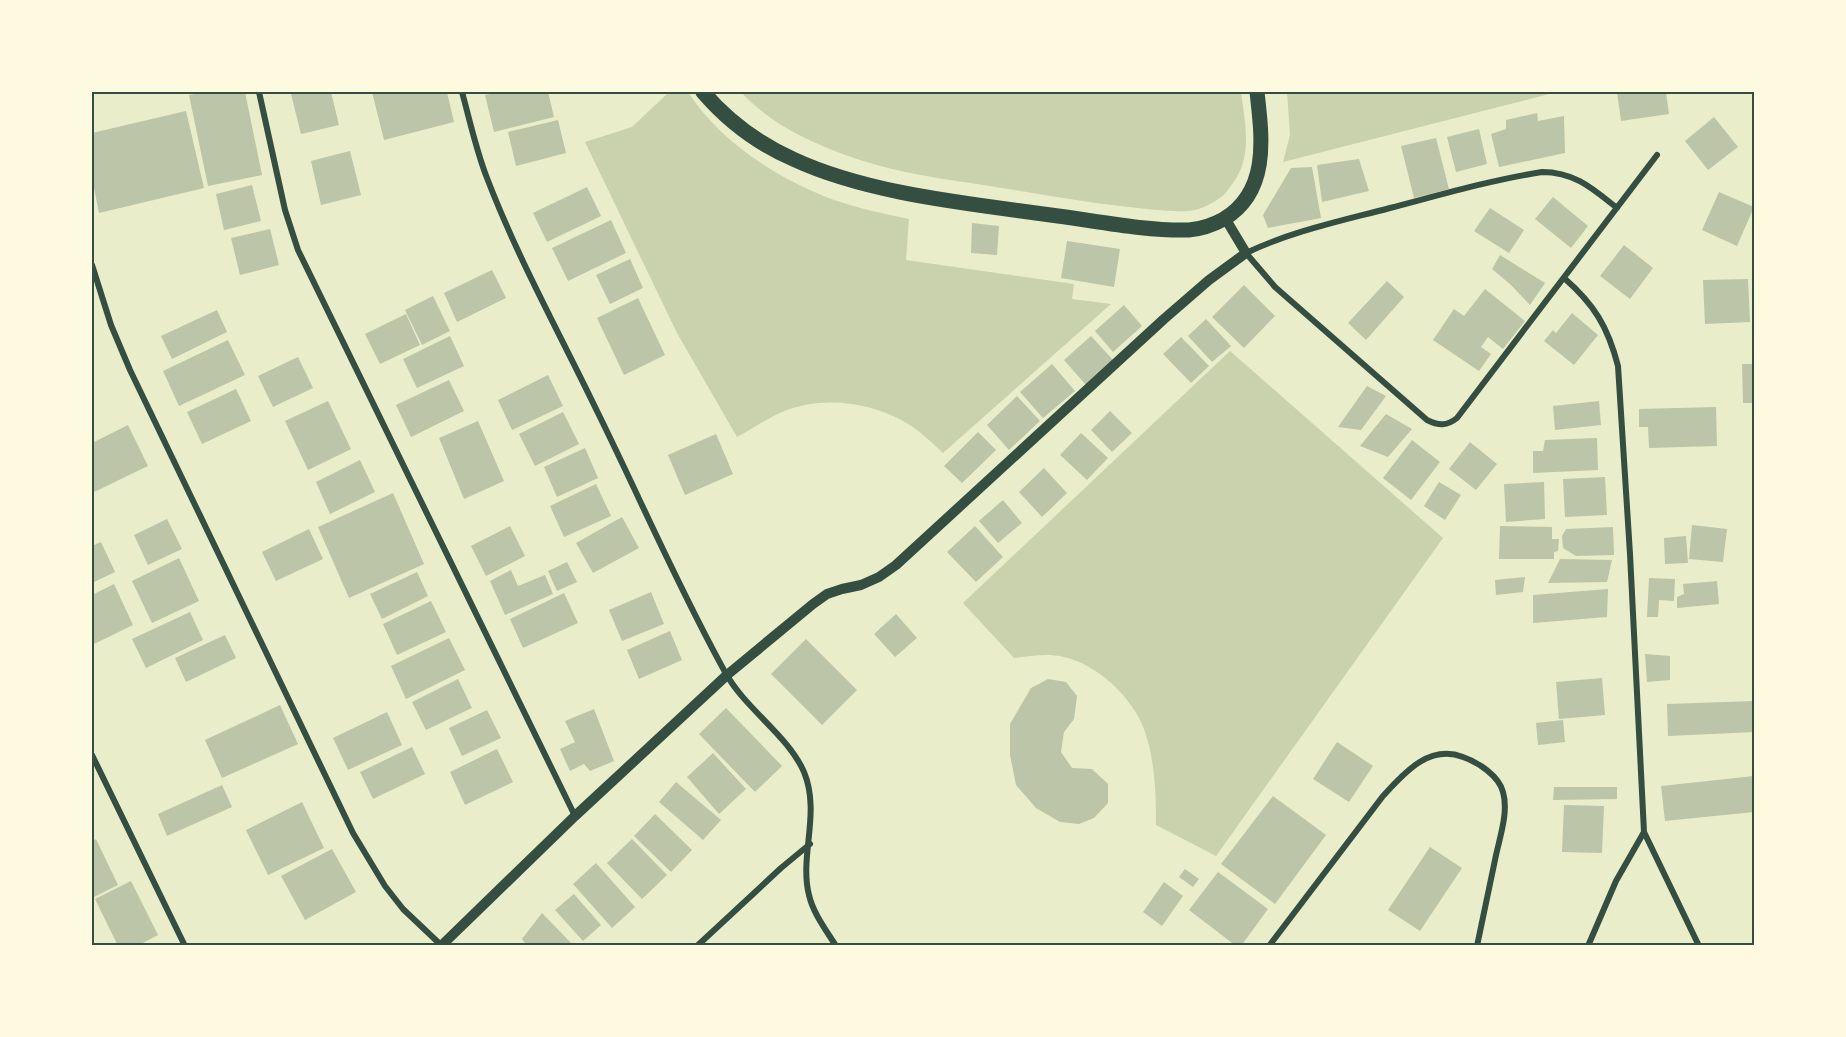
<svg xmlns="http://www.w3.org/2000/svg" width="1846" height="1037" viewBox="0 0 1846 1037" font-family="'Exo 2',sans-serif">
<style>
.green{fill:#cad2ad}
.building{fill:#bcc5a7}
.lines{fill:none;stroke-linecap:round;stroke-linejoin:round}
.minor{stroke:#344e41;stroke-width:6}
.tertiary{stroke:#344e41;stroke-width:10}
.primary{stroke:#344e41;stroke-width:15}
.neatline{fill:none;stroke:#344e41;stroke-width:2}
</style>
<rect width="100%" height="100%" fill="#e9edc9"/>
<path class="green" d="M669 92H688C720 142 778 179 834 200 858 208 884 214 909 219L906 260 1074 284 1072 299 1111 304 943 453C930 441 918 429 903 421 867 401 820 396 782 412 766 419 752 429 737 437L677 333 585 142 632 127Z
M741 92H1241C1245 123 1253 156 1233 183 1229 188 1226 194 1221 197 1212 204 1200 210 1188 211 1169 212 1149 209 1129 207 1089 203 1049 196 1008 189 963 181 915 177 870 163 823 148 775 129 741 92Z
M1287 92H1557L1283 162 1290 135Z
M1230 351 1443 538 1216 856 1156 825C1156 792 1155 760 1144 729 1132 697 1098 665 1064 657 1047 653 1031 656 1014 658L963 603Z"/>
<path class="building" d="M206 92H245L262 175 208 186 189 95Z
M301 92H331L339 125 301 134 291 94Z
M372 92H447L454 122 384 140Z
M501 92H548L554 117 494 132 485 95Z
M1617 92H1634V93L1666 92 1669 114 1621 121Z
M186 111 204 188 99 213 92 178V133Z
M1537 113 1538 121 1564 116 1565 153 1499 167 1491 134 1506 129V120Z
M1714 117 1738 147 1708 170 1685 141Z
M558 120 566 153 516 166 508 132Z
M1479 129 1487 164 1456 172 1447 137Z
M1436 138 1449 189 1414 198 1401 146Z
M350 151 361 195 321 205 311 161Z
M1359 159 1369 191 1322 202 1317 165Z
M1312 167 1321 218 1268 228 1263 215 1291 168Z
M252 185 261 221 224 230 216 194Z
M587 187 601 216 547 242 533 213Z
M1719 192 1754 207 1737 246 1702 230Z
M1553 197 1588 226 1571 248 1535 219Z
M1490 208 1524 230 1509 253 1474 231Z
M611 220 626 253 568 281 552 248Z
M972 223 999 226 997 255 971 253Z
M270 229 279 265 240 275 231 238Z
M1067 241 1120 249 1114 287 1061 278Z
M1624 245 1653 268 1630 299 1600 276Z
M1500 255 1545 283 1530 305 1511 285 1492 269Z
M630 259 643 288 610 304 596 275Z
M492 270 506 298 457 322 444 293Z
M1748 279 1750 322 1705 324 1703 280Z
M1387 281 1404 297 1366 340 1348 323Z
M1244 285 1275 316 1244 348 1212 317Z
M1485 289 1525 321 1503 349 1488 337 1481 347 1491 354 1479 371 1433 340 1454 309 1464 316Z
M433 296 450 331 422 345 405 310Z
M638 298 665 355 624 375 597 318Z
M1124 305 1142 326 1113 352 1095 331Z
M217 310 227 332 172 359 161 336Z
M1572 313 1598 335 1574 365 1544 341 1553 330 1556 333Z
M406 314 420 345 380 364 365 334Z
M1206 319 1231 346 1212 362 1188 336Z
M450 336 464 366 417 388 403 359Z
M1091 336 1113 360 1086 385 1064 360Z
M1181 337 1209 366 1191 383 1163 354Z
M228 340 245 375 179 406 163 371Z
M298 357 313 388 273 407 258 376Z
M1052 364 1075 391 1043 418 1020 392Z
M1742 364H1752L1753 403H1743Z
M548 375 563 406 512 430 498 400Z
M449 380 464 411 411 437 396 405Z
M1367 386 1386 396 1361 430 1338 427Z
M236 389 251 421 202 444 187 412Z
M1017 396 1040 421 1009 450 987 425Z
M328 401 351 449 308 470 285 421Z
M1599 401 1601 425 1555 430 1553 406Z
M1716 407 1717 446 1649 448 1648 427H1639V409Z
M1110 411 1132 433 1112 452 1091 430Z
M563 412 579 444 535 466 519 434Z
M1386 414 1412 429 1388 457 1360 446Z
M478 421 504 481 464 499 439 438Z
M128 425 148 466 92 493V443Z
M978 432 996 450 962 483 944 466Z
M1081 433 1108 458 1087 480 1060 455Z
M716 434 733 474 685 495 668 455Z
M1597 438 1598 470 1533 473V451H1543L1545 440Z
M1412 440 1440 462 1411 500 1383 478Z
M1470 442 1497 464 1476 490 1449 469Z
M585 448 598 478 557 497 544 467Z
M360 460 375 492 330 514 316 482Z
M1044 468 1067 493 1042 517 1019 492Z
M1605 477 1607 515 1565 517 1563 479Z
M1439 482 1461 495 1445 520 1424 506Z
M1544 482 1545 519 1506 522 1504 484Z
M596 484 611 516 564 537 550 506Z
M393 493 424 564 349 598 318 527Z
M1003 500 1022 523 998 543 979 521Z
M622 517 639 548 593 573 576 543Z
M167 519 182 549 148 565 134 535Z
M1692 525 1727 529 1723 562 1689 559Z
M510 526 525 556 486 576 471 546Z
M975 526 1003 557 976 582 947 552Z
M1500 526 1552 527V539H1559L1558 551 1554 552V559H1499Z
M1613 527 1614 555 1576 556 1563 548 1562 536 1566 529Z
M309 529 323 559 276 581 262 552Z
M1686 536 1688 563 1665 564 1664 538Z
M101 542 115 572 92 583V546Z
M179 558 199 601 152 623 132 581Z
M1560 559 1612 560 1607 582 1548 583Z
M567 562 577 582 557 591 548 571Z
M511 570 518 586 545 575 553 594 505 615 490 581Z
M417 572 428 596 382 619 370 594Z
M1525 577 1523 592 1496 595 1495 580Z
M1649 578 1675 579 1674 601 1659 600 1658 617H1647Z
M1717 581 1719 604 1677 608V597L1684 594 1683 584Z
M114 584 133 625 92 645V595Z
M1608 589 1607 617 1533 623V595Z
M651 592 664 624 622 641 609 610Z
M564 593 578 623 523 648 510 619Z
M431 601 446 632 397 655 383 624Z
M190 612 203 640 146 668 132 639Z
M896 614 917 638 895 657 874 634Z
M670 631 682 660 639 679 627 650Z
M225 635 236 658 186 682 175 658Z
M449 638 465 670 406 699 391 666Z
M806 639 857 690 822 725 771 674Z
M1645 654 1670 656V680L1647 682Z
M1602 678 1605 715 1559 719 1556 682Z
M458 679 472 708 426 730 412 702Z
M1048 679 1066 682 1077 696 1074 719 1064 732 1061 752 1072 768 1092 769 1108 784V803L1094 818 1079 824 1060 822 1036 808 1016 785 1010 755V724L1031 688Z
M1754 701V732L1668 736 1667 704Z
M280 705 298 744 222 778 205 740Z
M726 708 782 766 755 792 699 734Z
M594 709 614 761 590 771 584 764 570 771 560 749 575 742 565 721Z
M487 710 501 738 462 756 449 728Z
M387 712 402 745 348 770 333 738Z
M1563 720 1565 742 1538 745 1536 723Z
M1337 742 1373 766 1349 802 1313 779Z
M412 747 425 774 373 799 360 772Z
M497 749 513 782 465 805 450 772Z
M713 753 746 789 719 814 687 777Z
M1754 776V812L1665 821 1661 786Z
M676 782 721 820 703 840 659 802Z
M222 785 232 807 167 836 158 814Z
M1554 787H1617V799L1553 800Z
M1273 796 1326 835 1275 904 1221 864Z
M302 802 324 848 268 875 246 830Z
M1564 805 1604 806 1602 853 1562 852Z
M655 814 692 850 671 872 634 836Z
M96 839 118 885 92 898V842Z
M632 839 667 875 642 899 607 863Z
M1430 847 1462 868 1420 931 1388 910Z
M332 849 356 892 305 920 281 876Z
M596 863 635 907 612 928 573 884Z
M1185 869 1199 879 1193 887 1179 877Z
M1218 872 1268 909 1241 946H1236L1189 910Z
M131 881 158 935 137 946H118L95 899Z
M1164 882 1183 896 1162 926 1143 912Z
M574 894 601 925 583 941 555 910Z
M542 913 574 946H527L522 939Z"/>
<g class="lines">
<path class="minor" d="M259 92 285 210 298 250 575 816
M462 92C470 121 476 150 487 178 518 259 560 334 597 411 640 498 678 587 725 672 745 709 788 735 804 772 821 813 799 856 809 895 813 913 826 930 836 946
M1617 208C1593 189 1575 172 1542 172 1491 180 1440 195 1390 208 1341 221 1292 231 1246 253L1275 287 1427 420C1439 426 1447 426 1457 418L1657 155
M92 265 111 325 130 370 353 833 385 886 403 909 441 945
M1564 278C1594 304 1608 327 1618 366L1630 554 1644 832 1699 946
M92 755 185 946
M697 946 781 868 810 844
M1269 946 1383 796C1404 773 1429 744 1463 757 1478 762 1499 776 1503 792 1509 813 1499 839 1495 860 1489 888 1483 917 1477 946
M1588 946 1616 881 1644 832"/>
<path class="tertiary" d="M441 946 575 816 727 675 813 604 827 594 842 589 861 585 879 577 896 565 1164 319 1209 280 1246 253 1225 218"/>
<path class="primary" d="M703 92C727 120 759 144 793 159 870 195 974 204 1058 216 1102 222 1146 231 1189 230 1201 229 1213 225 1224 219 1270 191 1262 137 1257 92"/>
</g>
<rect width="1846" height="1037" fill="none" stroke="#fefae0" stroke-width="186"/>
<rect x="93" y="93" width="1660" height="851" class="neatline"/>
</svg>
